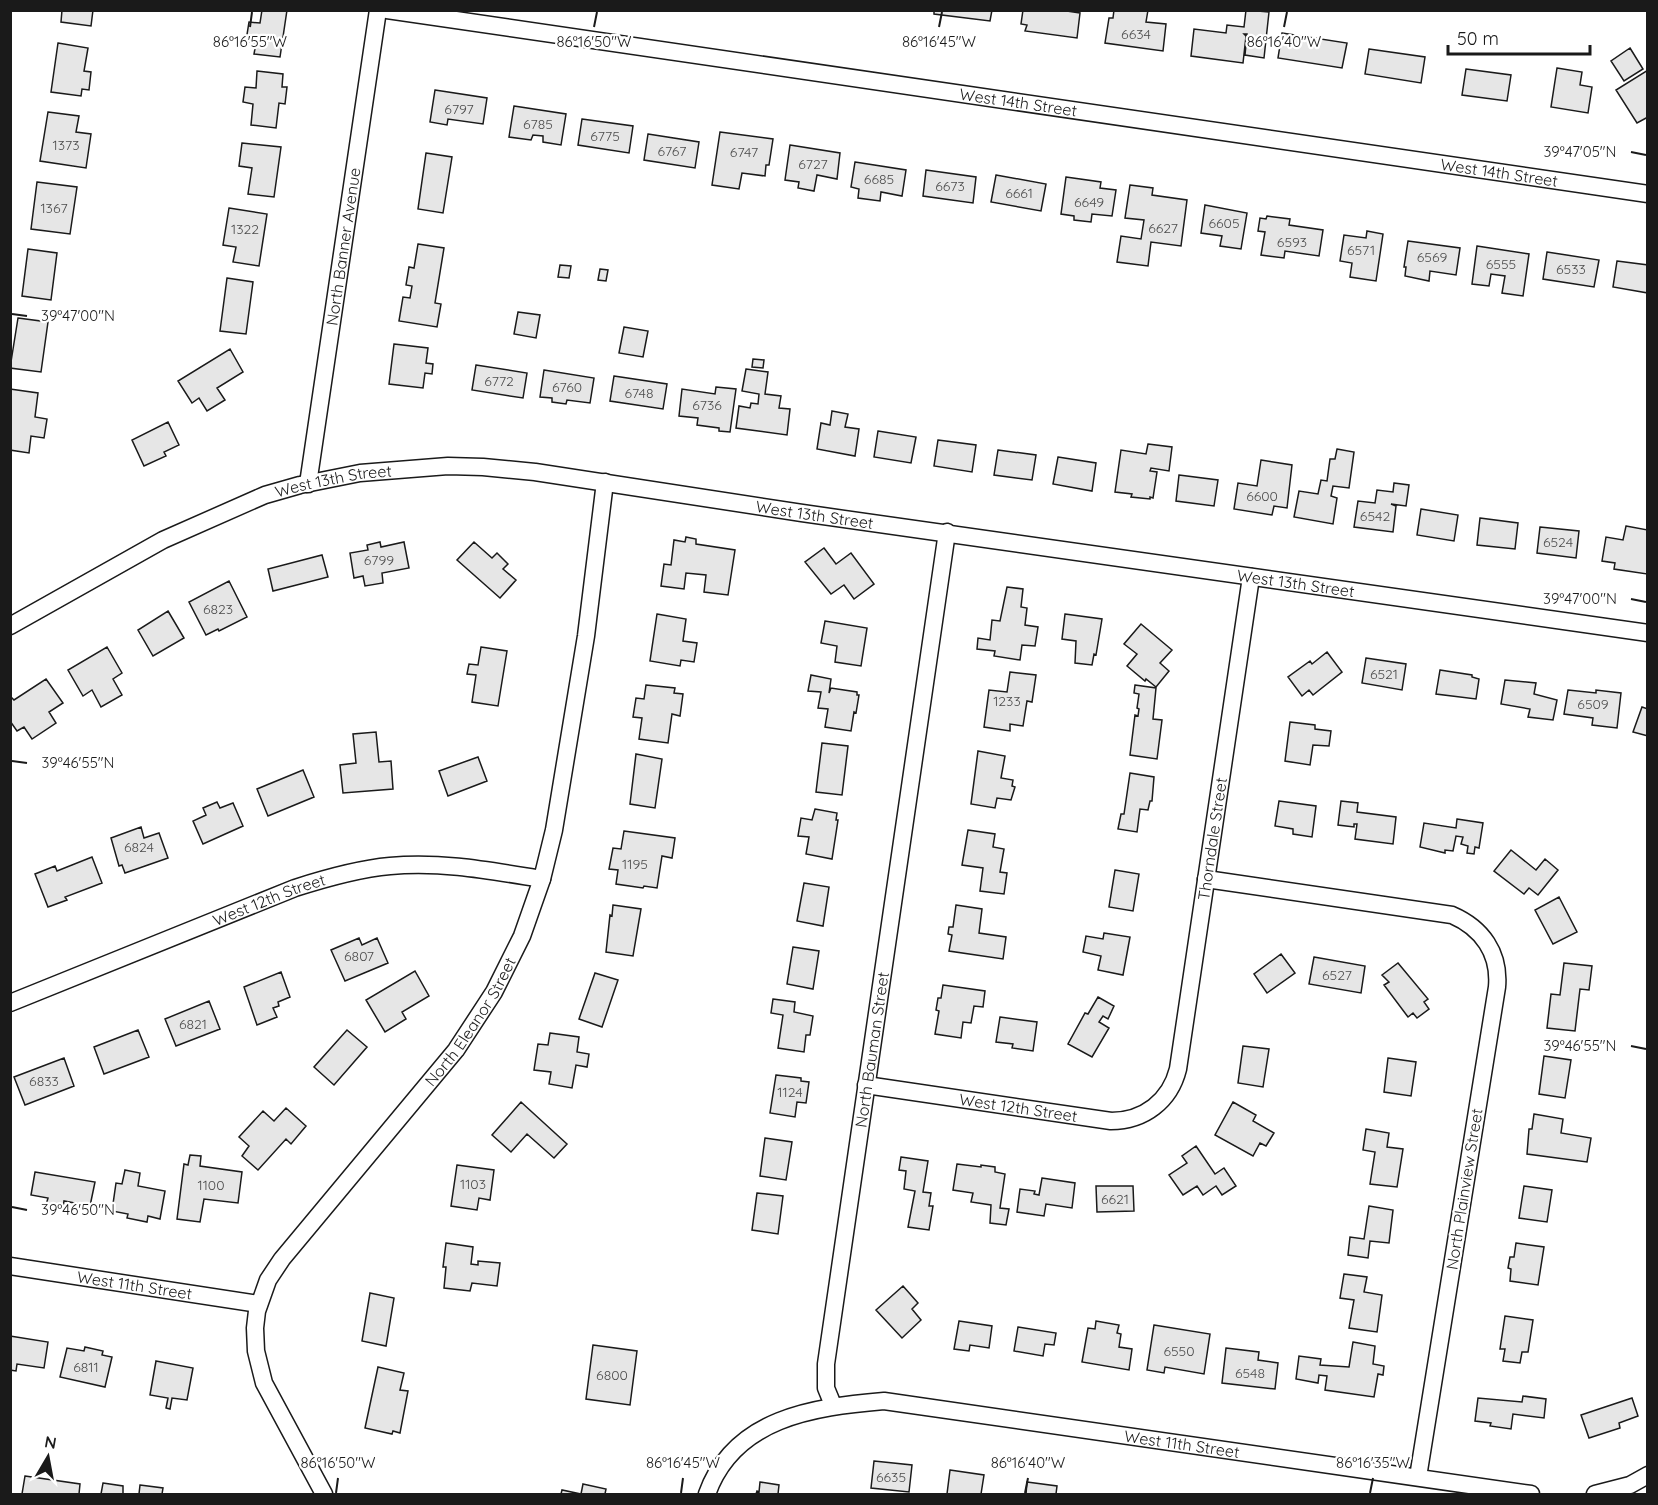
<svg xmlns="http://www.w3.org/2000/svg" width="1658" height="1505" viewBox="0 0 1658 1505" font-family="Quicksand,sans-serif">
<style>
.building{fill:#e6e6e6;stroke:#1a1a1a;stroke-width:1.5}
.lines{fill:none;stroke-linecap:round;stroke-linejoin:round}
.minor-casing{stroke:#1a1a1a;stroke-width:19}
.minor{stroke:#fff;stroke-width:16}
.ticks{fill:none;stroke:#1a1a1a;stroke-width:2}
.labels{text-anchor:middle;stroke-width:4.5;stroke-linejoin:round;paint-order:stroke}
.number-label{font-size:14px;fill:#4d4d4d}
.street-label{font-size:16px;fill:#1a1a1a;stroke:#fff}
.ticks-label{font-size:15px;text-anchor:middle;fill:#1a1a1a;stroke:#fff;stroke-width:4.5;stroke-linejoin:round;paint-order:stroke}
</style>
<rect width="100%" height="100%" fill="#fff"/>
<path class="building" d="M62 10H93L91 26 61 22Z
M262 10H287L280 57 254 54 256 43 246 41 249 22 260 23Z
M934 10H992L990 21 934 14Z
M1023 10H1060L1080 13 1077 38 1025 31 1027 25 1021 24Z
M1114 10H1148L1146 22 1166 24 1163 51 1105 43 1109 18H1113Z
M1246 10 1269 12 1264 58 1245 55 1247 34H1244L1246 36 1243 63 1191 56 1194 29 1226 33 1227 25 1244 27Z
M1282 33 1347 43 1342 68 1278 58Z
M58 43 88 48 84 71 91 72 89 90 82 89 81 96 51 92Z
M1630 48 1643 69 1624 81 1611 61Z
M1369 49 1425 57 1421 83 1365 74Z
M1557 68 1582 72 1580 85 1592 87 1588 113 1551 107Z
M1466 69 1511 75 1507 101 1462 95Z
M1648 70V117L1637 123 1616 90Z
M257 71 283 74 282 87H287L285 104 279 103 276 128 251 125 253 104 243 102 245 87 256 88Z
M435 90 487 98 483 124 448 119 447 125 430 122Z
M514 106 566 114 561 145 543 142V136L533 135 531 140 509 137Z
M48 112 79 116 76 132 91 134 86 168 40 161Z
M582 119 633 126 629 153 578 145Z
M720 132 773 139 769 165H766L765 176 742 173 739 189 712 185Z
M648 134 699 142 695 168 644 160Z
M242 143 281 147 274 197 248 194 252 168 239 166Z
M790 145 840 153 837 179 817 175 814 191 798 188 799 182 785 180Z
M426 153 452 157 443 213 418 209Z
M855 162 906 170 902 196 881 192 880 201 858 198 859 189 851 187Z
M926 170 976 177 973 203 923 196Z
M996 175 1046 184 1041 211 991 202Z
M1066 177 1101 182 1100 188 1116 190 1112 216 1092 214 1091 222 1074 220V216L1061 214Z
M37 182 77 187 70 234 31 229Z
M1130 185 1153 188 1152 195 1187 200 1181 246 1151 242 1148 266 1117 262 1121 236 1141 239 1144 220 1125 218Z
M1205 205 1247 213 1241 249 1220 246 1222 236 1201 233Z
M229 208 267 214 259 266 233 262 236 247 223 245Z
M1267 216 1290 219 1289 225 1323 230 1319 256 1285 251 1284 258 1261 255 1265 232 1258 231 1260 218 1266 219Z
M1367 231 1383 234 1376 281 1350 277 1352 263 1340 261 1344 235 1366 238Z
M1408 241 1460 248 1456 275 1430 271 1429 281 1405 276 1406 267H1404Z
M418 244 444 248 435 303 441 304 437 327 399 321 403 297 410 298 412 286 406 285 409 267 414 268Z
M1477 246 1529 254 1523 296 1502 293 1505 276 1491 274 1489 286 1472 284Z
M28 249 57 253 51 300 22 296Z
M1547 252 1599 260 1594 287 1543 279Z
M1617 261 1648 265V293L1613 287Z
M560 265 571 266 569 278 558 277Z
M600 269 608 270 606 281 598 280Z
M227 278 253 282 246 334 220 331Z
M518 312 540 315 536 338 514 334Z
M18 318 48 322 41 372 10 368Z
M624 327 648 331 643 357 619 353Z
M394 344 428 348 426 363 433 364 432 374 425 373 423 388 389 384Z
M230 349 243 372 217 388 225 400 207 411 199 398 192 403 178 381Z
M753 359 764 360 763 368 752 367Z
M476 365 527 373 523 398 472 390Z
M746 369 768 372 765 394 781 396 779 408 790 409 787 435 736 428 739 406 750 408 751 403 758 404 759 394 742 391Z
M544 370 594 378 590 403 567 400 566 404 552 402V398L540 397Z
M614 376 667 384 663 409 610 401Z
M716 387 736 389 730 432 719 431V428L697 425 698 418 679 416 682 389 715 394Z
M10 389 38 393 35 417 47 419 44 438 31 436 29 453 10 450Z
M832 411 848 414 845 427 859 429 855 456 817 449 821 423 830 425Z
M168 422 179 445 164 452 166 456 144 466 132 440Z
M878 431 916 437 911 463 874 457Z
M938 440 976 445 972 472 934 466Z
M1148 444 1172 447 1169 471 1151 468 1150 471 1157 472 1153 498 1150 497V499L1131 497 1132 494 1115 492 1121 450 1146 454Z
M1337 449 1354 452 1349 488 1333 486 1331 496 1337 498 1333 524 1294 517 1299 491 1318 494 1321 480 1327 481 1330 459H1335Z
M998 450 1036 455 1032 480 994 475Z
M1058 457 1096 463 1092 491 1053 484Z
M1261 460 1292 465 1287 508 1274 506 1272 515 1234 509 1238 483 1257 486Z
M1179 475 1218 480 1214 506 1176 501Z
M1394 483 1409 485 1406 506 1391 504 1396 506 1393 532 1354 527 1358 501 1375 503 1377 490 1393 492Z
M1421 509 1458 515 1454 541 1417 535Z
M1480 518 1518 523 1515 549 1477 545Z
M1626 526 1648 530 1647 574 1614 569 1615 563 1602 561 1606 537 1623 540Z
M1540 527 1579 531 1576 558 1537 553Z
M686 537 696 539V544L735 550 728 595 704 592 706 575 686 573 684 589 661 586 664 564 671 565 674 540 685 542Z
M380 542 381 547 404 542 409 568 382 573 383 583 365 586 363 576 354 578 350 553 368 550 367 545Z
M474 542 492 558 497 553 508 564 503 569 516 580 500 598 457 560Z
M824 548 836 564 851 553 874 584 854 599 844 585 831 594 805 562Z
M322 555 328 577 273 591 268 569Z
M229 581 247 617 219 631 218 629 206 635 189 602Z
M1007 587 1023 589 1021 607 1027 608 1025 625 1038 627 1035 646 1022 645 1020 660 994 656 995 651 977 649 978 638 990 640 992 620 1000 621Z
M168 611 184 638 153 656 138 630Z
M657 614 686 619 683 641 697 643 694 662 681 660 680 666 650 661Z
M1065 614 1102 619 1096 655 1094 654 1092 665 1075 663 1076 641 1062 639Z
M825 621 867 628 861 666 835 662 837 646 821 643Z
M1141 624 1172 650 1160 663 1169 671 1156 687 1146 679 1145 681 1127 666 1137 654 1124 644Z
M107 647 122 673 113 679 122 695 101 707 92 690 83 696 68 670Z
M481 647 507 651 498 706 472 702 476 675 467 674 469 664 478 665Z
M1327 652 1342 672 1313 695 1309 690 1302 696 1288 677 1310 661 1312 664Z
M1366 658 1406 664 1402 690 1362 683Z
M1440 670 1472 675V677L1479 679 1476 699 1436 694Z
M1010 672 1036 675 1032 702 1027 701 1023 726 1010 724V731L984 727 989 690 1007 692Z
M811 675 831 679 829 693 831 688 857 692V695H859L856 713 854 712 851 731 825 727 828 709 818 708 821 692 808 691Z
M46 679 63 703 49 712 56 723 32 739 24 727 17 731 10 721V696L14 700Z
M1505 680 1536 683 1534 694 1557 700 1553 720 1528 717 1530 709 1501 704Z
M646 685 675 688 674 693 683 694 680 716 672 714 668 743 639 739 642 718 633 717 636 698 644 699Z
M1135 685 1156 688 1153 719 1162 720 1157 759 1130 755 1135 715 1138 716 1139 709 1137 708 1139 694 1134 693Z
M1568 690 1596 693V690L1621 693 1617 728 1592 725 1593 718 1564 714Z
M1642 707 1648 709V736L1633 732Z
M1290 722 1315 725V729L1331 731 1329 746 1313 745 1310 765 1285 761Z
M376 732 379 762 391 761 393 789 343 793 340 765 356 763 353 734Z
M822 743 848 746 842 795 816 792Z
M978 751 1005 756 1001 778 1013 780 1012 786 1015 787 1011 800 997 798 995 808 971 804Z
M636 754 662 759 655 808 630 804Z
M478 757 487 781 448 796 439 771Z
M303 770 314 797 268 816 257 789Z
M1130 773 1154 777 1152 801H1150L1148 810 1140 809 1137 832 1118 829 1121 814H1124Z
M1279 801 1316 806 1312 837 1293 834V829L1275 826Z
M1341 801 1358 803 1357 812 1396 817 1393 844 1355 839 1357 824H1354V827L1338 825Z
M217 802 220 808 233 803 243 826 203 844 193 821 206 815 203 808Z
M815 809 837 813 836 820H838L832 859 806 854 809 837 798 836 801 818 812 820Z
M1457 819 1483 823 1479 848 1475 847 1474 854 1467 853 1468 846 1461 844 1463 837 1456 836 1453 851 1445 850V853L1420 847 1424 823 1456 828Z
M141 827 144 838 159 833 168 858 125 873 122 865 119 866 111 838Z
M968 830 995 834 993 847 1004 849 1000 872 1007 873 1004 894 980 891 983 868 962 865Z
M624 831 675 838 672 858 662 856 657 888 644 886 643 888 616 884 618 870 609 869 613 848 621 849Z
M1511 850 1536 870 1545 859 1558 870 1538 895 1529 888 1524 894 1494 871Z
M92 857 102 883 65 897 67 900 48 907 35 874 55 866 57 871Z
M1115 870 1139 874 1133 911 1109 907Z
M804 883 829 887 823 926 797 921Z
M1559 897 1577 932 1553 944 1535 910Z
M613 905 641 909 633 956 606 952 610 915 612 916Z
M956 905 982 909 979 933 1006 937 1003 959 949 951 952 935 948 934 949 927H953Z
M1104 933 1130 937 1123 975 1098 970 1101 956 1083 952 1086 936 1103 939Z
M359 938 362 945 377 938 388 963 345 981 331 950Z
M793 947 819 951 813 989 787 984Z
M1281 954 1295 973 1267 993 1254 974Z
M1314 957 1365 966 1361 993 1309 984Z
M1398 963 1428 999 1424 1002 1429 1009 1417 1018 1413 1013 1408 1017 1384 985 1389 982 1382 975Z
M1564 963 1592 966 1589 990 1580 989 1575 1031 1547 1028 1551 994 1560 995Z
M415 971 429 996 402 1012 406 1019 385 1032 366 1000Z
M281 972 290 997 278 1002 279 1006 273 1008 277 1017 257 1025 244 987Z
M595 973 618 980 602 1027 579 1019Z
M943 985 985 991 983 1007 974 1006 971 1023 963 1022 961 1038 935 1034 939 1011 936 1010 938 998H941Z
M1098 997 1114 1006 1108 1019 1103 1016 1099 1022 1109 1028 1092 1057 1068 1044 1085 1013 1088 1014Z
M773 999 795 1002 794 1012 813 1016 810 1035H806L804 1052 778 1048 783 1015 771 1013Z
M209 1001 220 1029 176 1046 165 1019Z
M1000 1017 1037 1022 1033 1051 1012 1048 1013 1044 996 1042Z
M138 1030 149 1057 104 1074 94 1047Z
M347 1030 367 1047 334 1085 314 1067Z
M550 1033 579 1037 577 1052 589 1054 587 1067 576 1065 572 1088 549 1084 551 1072 534 1070 538 1044 548 1045Z
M1243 1046 1269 1049 1263 1087 1238 1083Z
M1544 1056 1571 1060 1565 1098 1539 1094Z
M64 1058 74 1086 25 1105 14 1077Z
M1388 1058 1416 1062 1411 1096 1384 1092Z
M776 1075 801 1078V1081L809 1082 806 1103 797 1102 795 1117 770 1113Z
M521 1102 567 1144 554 1158 527 1134 511 1152 492 1135Z
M1233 1102 1256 1115 1253 1121 1274 1133 1266 1146 1260 1143 1253 1156 1215 1135Z
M286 1108 306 1126 291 1144 286 1139 258 1170 242 1156 249 1146 239 1137 263 1111 274 1121Z
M1534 1114 1563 1119 1561 1133 1591 1138 1587 1162 1527 1154 1529 1129H1532Z
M1366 1129 1389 1133 1387 1147 1403 1149 1397 1187 1370 1184 1375 1152 1363 1150Z
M765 1138 792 1142 786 1180 760 1176Z
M1196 1146 1215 1174 1224 1168 1236 1186 1222 1195 1216 1186 1203 1195 1197 1186 1183 1195 1169 1175 1187 1163 1182 1156Z
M190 1155 201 1156 200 1166 242 1172 238 1203 204 1199 200 1222 177 1219 184 1164 188 1165Z
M901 1157 928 1161 923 1192 931 1193 929 1206H933L929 1230 908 1227 915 1191 904 1189 906 1171 899 1170Z
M957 1164 981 1167V1165L995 1167V1172L1005 1174 1000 1208 1009 1209 1006 1225 990 1223 991 1205 971 1202 973 1193 953 1190Z
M457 1165 494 1170 490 1200 479 1198 477 1210 451 1206Z
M125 1170 140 1173 138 1186 165 1191 160 1219 148 1216 147 1222 127 1218 128 1214 112 1211 116 1183 122 1184Z
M35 1172 95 1182 90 1206 64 1201 63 1208 46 1205 48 1198 31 1195Z
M1042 1178 1075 1183 1072 1208 1046 1204 1044 1216 1017 1212 1020 1189 1035 1191 1034 1194 1039 1195Z
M1096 1186H1133L1134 1211 1097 1212Z
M1524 1186 1552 1190 1547 1222 1519 1218Z
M757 1193 783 1196 778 1234 752 1230Z
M1369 1206 1393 1210 1389 1243 1370 1241 1368 1258 1348 1255 1350 1237 1364 1239Z
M446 1243 473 1247 471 1264 478 1265V1261L500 1263 497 1286 472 1283 470 1291 444 1288 446 1267H443Z
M1516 1243 1544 1247 1538 1285 1510 1281 1511 1269 1508 1268 1510 1257H1514Z
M1344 1274 1367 1277 1364 1292 1382 1295 1377 1332 1349 1328 1354 1300 1340 1298Z
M903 1286 918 1303 912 1309 921 1320 902 1338 876 1310Z
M370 1293 394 1298 386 1346 362 1341Z
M1505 1316 1533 1320 1528 1352H1522L1520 1363 1503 1361 1505 1349H1500Z
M959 1321 992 1326 989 1348 970 1345 969 1351 954 1349Z
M1096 1321 1119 1325 1117 1333 1121 1334 1119 1347 1132 1349 1129 1370 1082 1362 1088 1328 1095 1329Z
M1154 1325 1210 1334 1204 1374 1165 1367 1164 1373 1147 1370Z
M1018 1327 1056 1333 1054 1345 1045 1344 1043 1356 1014 1351Z
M10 1336 48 1342 44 1368 17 1364 16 1371 10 1370Z
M1353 1342 1375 1346 1373 1364 1384 1366 1383 1375 1378 1374 1374 1397 1325 1390 1327 1376 1319 1375 1318 1383 1296 1379 1299 1356 1321 1359 1320 1365 1349 1367Z
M593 1345 637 1351 630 1405 586 1399Z
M85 1347 103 1351 102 1355 112 1357 105 1387 60 1377 67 1348 84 1351Z
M1226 1348 1259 1352 1258 1360 1278 1363 1275 1389 1222 1383Z
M156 1361 193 1368 187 1400 172 1398 170 1409 166 1408 168 1398 150 1395Z
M378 1367 404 1373 400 1390 408 1391 400 1433 393 1431 392 1434 365 1428Z
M1523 1396 1546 1399 1544 1418 1513 1414 1511 1429 1490 1426 1491 1423 1475 1421 1478 1398 1522 1402Z
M1632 1398 1638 1416 1619 1423 1620 1428 1589 1438 1581 1415Z
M874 1461 912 1465 909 1492 871 1488Z
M950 1470 984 1475 981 1494H947Z
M25 1476 80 1484 79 1494H22Z
M760 1482 779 1485 778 1494H756L757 1491 759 1492Z
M1027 1482 1057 1486 1056 1494H1026Z
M103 1483 123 1486V1494H101Z
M583 1484 606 1489 605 1494H561L562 1490 581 1494Z
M140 1485 163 1488 162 1494H139Z"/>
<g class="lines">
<defs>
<g id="minor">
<path id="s1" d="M387 10 1648 194"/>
<path id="s2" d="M308 484 378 10"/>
<path id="s3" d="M10 626 163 540 265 495 300 485 360 473 448 466 483 467 535 472 802 513 1648 633"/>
<path d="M1206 879 1452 915C1482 928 1500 953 1497 987L1418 1477"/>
<path id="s4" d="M10 1003 295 888C326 878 357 869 390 866 441 861 492 871 542 879"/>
<path id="s5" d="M866 1085 1111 1121C1144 1121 1170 1101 1178 1069L1251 577"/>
<path id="s6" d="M10 1266 259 1304"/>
<path id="s7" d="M833 1405 826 1388V1364L947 532"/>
<path id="s8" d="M324 1494 264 1383 256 1351 255 1328 257 1311 268 1280 282 1259 456 1050 494 992 522 936 542 879 554 830 586 636 605 482"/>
<path id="s9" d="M707 1494C734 1418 813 1407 884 1401L1531 1494"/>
<path d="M1595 1494 1630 1485 1648 1475"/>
</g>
</defs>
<use href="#minor" class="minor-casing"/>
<use href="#minor" class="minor"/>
</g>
<path class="ticks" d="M250 27 252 12M594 27 597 12M939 27 942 12M1284 27 1287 12M1631 152 1646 155M12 314 27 316M1631 599 1646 602M12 761 27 763M1631 1046 1646 1049M12 1207 27 1210M336 1493 338 1478M681 1493 683 1478M1025 1493 1028 1478M1370 1493 1373 1478"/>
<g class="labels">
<g class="number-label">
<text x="1136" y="39">6634</text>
<text x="459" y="114">6797</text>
<text x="538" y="129">6785</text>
<text x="605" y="141">6775</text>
<text x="66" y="150">1373</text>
<text x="672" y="156">6767</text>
<text x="744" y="157">6747</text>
<text x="813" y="169">6727</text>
<text x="879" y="184">6685</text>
<text x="950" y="191">6673</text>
<text x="1019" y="198">6661</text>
<text x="1089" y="207">6649</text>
<text x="54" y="213">1367</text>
<text x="1224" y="228">6605</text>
<text x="1163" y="233">6627</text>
<text x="245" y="234">1322</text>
<text x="1292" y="247">6593</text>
<text x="1361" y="255">6571</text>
<text x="1432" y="262">6569</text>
<text x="1501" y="269">6555</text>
<text x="1571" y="274">6533</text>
<text x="499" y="386">6772</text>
<text x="567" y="392">6760</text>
<text x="639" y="398">6748</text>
<text x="707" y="410">6736</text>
<text x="1262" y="501">6600</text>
<text x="1375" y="521">6542</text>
<text x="1558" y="547">6524</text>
<text x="379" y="565">6799</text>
<text x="218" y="614">6823</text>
<text x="1384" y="679">6521</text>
<text x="1007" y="706">1233</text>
<text x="1593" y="709">6509</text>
<text x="139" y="852">6824</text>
<text x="635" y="869">1195</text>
<text x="359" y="961">6807</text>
<text x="1337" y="980">6527</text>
<text x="193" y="1029">6821</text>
<text x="44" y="1086">6833</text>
<text x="790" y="1097">1124</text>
<text x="473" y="1189">1103</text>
<text x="211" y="1190">1100</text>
<text x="1115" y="1204">6621</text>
<text x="1179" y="1356">6550</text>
<text x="86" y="1372">6811</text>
<text x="1250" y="1378">6548</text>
<text x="612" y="1380">6800</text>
<text x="891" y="1482">6635</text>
</g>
<g class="street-label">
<text dy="6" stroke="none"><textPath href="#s1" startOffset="638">West 14th Street</textPath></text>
<text dy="6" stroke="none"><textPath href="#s1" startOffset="1124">West 14th Street</textPath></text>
<text dy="6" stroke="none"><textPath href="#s2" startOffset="240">North Banner Avenue</textPath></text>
<text dy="6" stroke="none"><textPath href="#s3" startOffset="357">West 13th Street</textPath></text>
<text dy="6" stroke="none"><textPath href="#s3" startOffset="843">West 13th Street</textPath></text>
<text dy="6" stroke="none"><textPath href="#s3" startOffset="1329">West 13th Street</textPath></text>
<text dy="6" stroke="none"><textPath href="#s5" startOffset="572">Thorndale Street</textPath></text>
<text dy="6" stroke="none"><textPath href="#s4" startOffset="279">West 12th Street</textPath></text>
<text dy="6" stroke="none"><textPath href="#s8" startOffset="561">North Eleanor Street</textPath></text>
<text dy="6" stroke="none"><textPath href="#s7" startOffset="360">North Bauman Street</textPath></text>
<text dy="6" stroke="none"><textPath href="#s5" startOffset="154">West 12th Street</textPath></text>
<text transform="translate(1464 1189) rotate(-81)" y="6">North Plainview Street</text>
<text dy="6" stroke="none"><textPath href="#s6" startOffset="126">West 11th Street</textPath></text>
<text dy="6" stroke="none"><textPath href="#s9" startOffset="514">West 11th Street</textPath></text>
</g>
</g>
<g class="ticks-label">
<text x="250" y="47">86°16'55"W</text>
<text x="594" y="47">86°16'50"W</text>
<text x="939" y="47">86°16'45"W</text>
<text x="1284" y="47">86°16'40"W</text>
<text x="1580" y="157">39°47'05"N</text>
<text x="78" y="321">39°47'00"N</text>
<text x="1580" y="604">39°47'00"N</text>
<text x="78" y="768">39°46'55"N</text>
<text x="1580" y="1051">39°46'55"N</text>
<text x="78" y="1215">39°46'50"N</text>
<text x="338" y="1468">86°16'50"W</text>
<text x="683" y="1468">86°16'45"W</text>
<text x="1028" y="1468">86°16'40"W</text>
<text x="1373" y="1468">86°16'35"W</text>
</g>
<rect width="1658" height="1505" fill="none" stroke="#1a1a1a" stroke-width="24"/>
<g transform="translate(48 1457) rotate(10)" stroke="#ffffff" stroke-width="4.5" paint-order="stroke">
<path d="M0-4.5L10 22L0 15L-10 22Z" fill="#1a1a1a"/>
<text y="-9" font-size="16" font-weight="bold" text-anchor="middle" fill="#1a1a1a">N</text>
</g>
<path d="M1448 45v9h142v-9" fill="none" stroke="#1a1a1a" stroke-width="3"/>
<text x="1457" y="45" font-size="18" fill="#1a1a1a" stroke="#ffffff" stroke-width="4.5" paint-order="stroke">50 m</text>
</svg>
